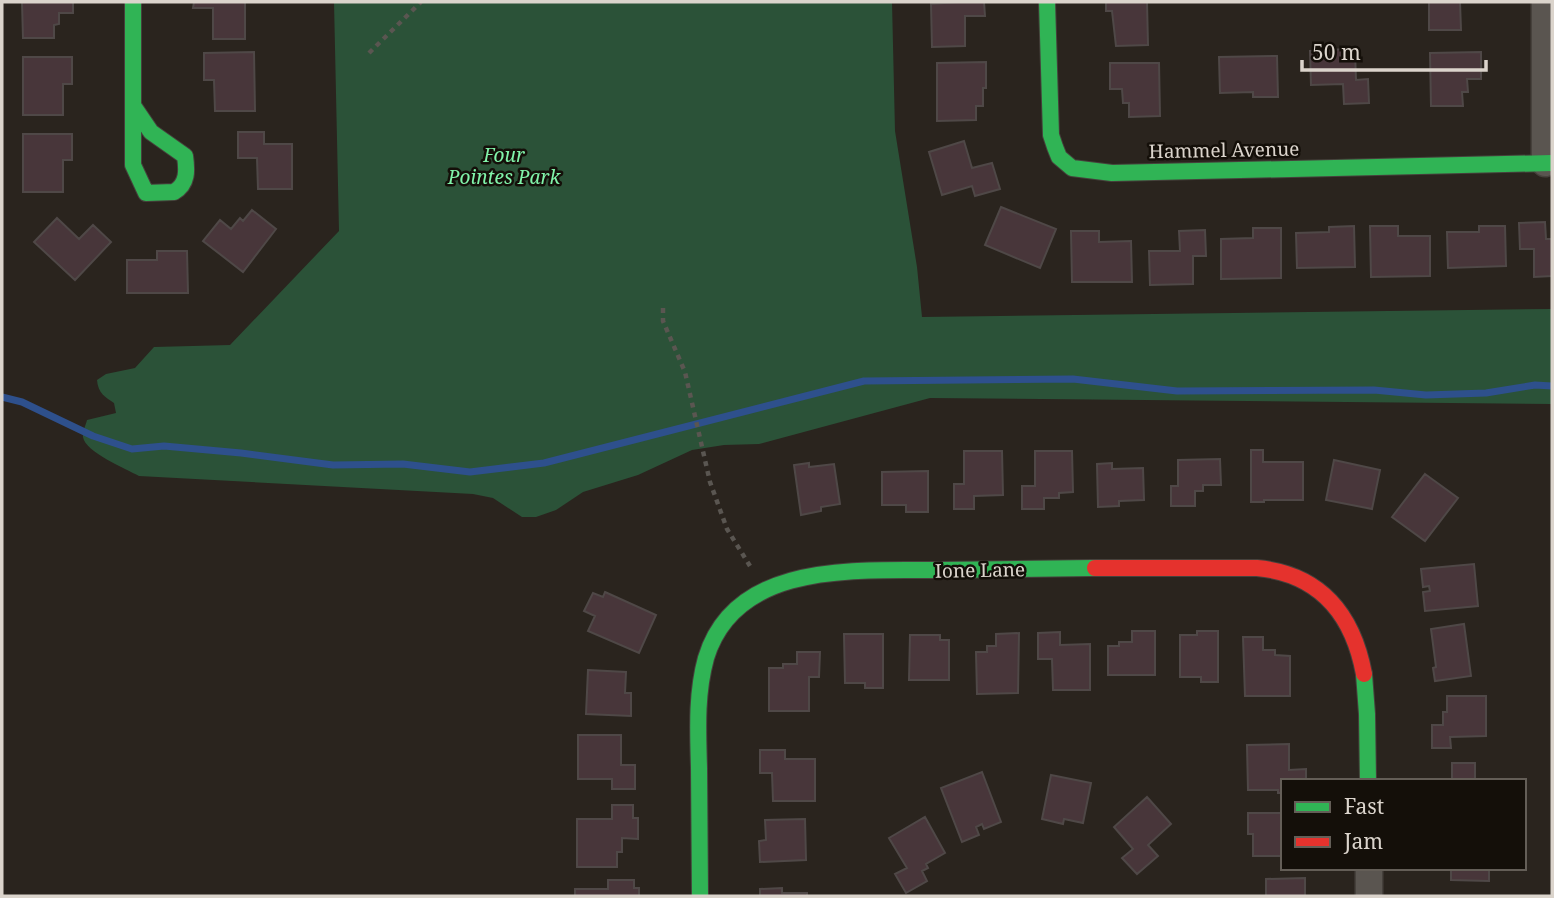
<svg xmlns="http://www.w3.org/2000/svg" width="1554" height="898" viewBox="0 0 1554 898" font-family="'Noto Serif',serif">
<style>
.green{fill:#2b5238}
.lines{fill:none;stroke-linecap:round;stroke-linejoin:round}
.stream{stroke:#2e508c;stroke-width:7}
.building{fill:#48363a;stroke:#4f4847;stroke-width:2}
.street-casing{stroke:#46413c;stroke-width:29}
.fast-casing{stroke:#46413c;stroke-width:18}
.jam-casing{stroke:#46413c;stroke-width:18}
.path{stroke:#5a5651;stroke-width:4.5;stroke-dasharray:5 5;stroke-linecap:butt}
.street{stroke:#5a5550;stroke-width:26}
.fast{stroke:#30b455;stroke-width:16}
.jam{stroke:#e5322d;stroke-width:16}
.labels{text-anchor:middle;stroke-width:5;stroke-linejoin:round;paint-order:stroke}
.street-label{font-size:19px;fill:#dbd4cc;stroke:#140f09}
.park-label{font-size:19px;font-style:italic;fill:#81f4aa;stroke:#140f09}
</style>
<rect width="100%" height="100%" fill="#2a241e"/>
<path class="green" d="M334 2H892L895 131 917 267 922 317 1552 309V404L930 398 759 444 724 445 692 450 638 475 583 492 556 510 536 517H522L493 498 473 494 139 476C126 469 85 452 83 437 82 432 86 425 87 420L116 413 114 403C105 397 98 393 97 380L106 374 135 368 154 347 230 345 339 231Z"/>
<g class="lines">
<path class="stream" d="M2 397 22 402 93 436 132 449 164 446 241 453 333 465 403 464 470 472 544 463 864 381 1073 379 1177 391 1374 390 1426 395 1486 393 1535 385 1552 386"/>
</g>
<path class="building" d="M22 2H73V13H59V24L54 25V38H23Z
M194 2H245V39H213V8H193Z
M959 2H984L985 16H965V46L932 47 931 4Z
M1106 2H1147L1148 45 1116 46 1112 11H1106Z
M1429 2H1460L1461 30H1429Z
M1346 49V52L1355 51 1356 80 1368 79 1369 103 1344 104 1343 84 1311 85 1310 51Z
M254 52 255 111H215L214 80H204V53Z
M1481 52V79H1467L1468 92H1462L1463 106H1431L1430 53Z
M1277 56 1278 97H1253V92L1220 93 1219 57Z
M23 57H72V84H63V115H23Z
M986 62V88H983V106H976V120L937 121V63Z
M1110 63H1159L1160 116 1129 117V103H1123L1122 89H1110Z
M238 132H264V144H292V189H258L257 158H238Z
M23 134H72V160H63V192H23Z
M964 141 972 168 992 163 1000 189 975 196 972 186 942 195 929 152Z
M1001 207 1056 229 1040 268 985 245Z
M252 210 276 229 243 272 203 241 220 220 231 229 240 218 243 221Z
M57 218 79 239 93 225 111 242 75 280 34 242Z
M1545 222 1546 239H1552V276L1534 277V249H1520L1519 223Z
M1354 226 1355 267 1297 268 1296 233 1329 232V227Z
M1370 226H1398V236H1430V276L1371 277Z
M1479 226H1505L1506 266 1448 268 1447 232H1479Z
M1253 228H1281V278L1221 279V239L1253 238Z
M1205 230 1206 256H1193V284L1150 285 1149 251H1180L1179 231Z
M1071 231H1099V242L1131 241 1132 282H1072Z
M157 251H187L188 293H127V260H157Z
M1251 450H1263V462H1303V500H1264V502H1251Z
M964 451H1002L1003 495 974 496V509H954V484H964Z
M1035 451H1072L1073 492 1059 493V498H1044V509H1022V486H1035Z
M1220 459 1221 485H1203V491H1195V506H1171V486H1178V460Z
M1334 460 1380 470 1372 509 1326 500Z
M809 463V467L834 464 840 504 821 507V511L801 515 794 465Z
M1112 463V469L1143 468 1144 500 1119 501V506L1098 507 1097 464Z
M928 471V512H906V505H882V472Z
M1425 474 1458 498 1425 541 1392 517Z
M1474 564 1478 606 1425 611 1423 592 1430 591 1429 586 1423 587 1421 569Z
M605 592 656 615 639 653 588 631 595 616 584 611 593 593 603 597Z
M1464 624 1471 676 1435 681 1433 668 1436 667 1431 629Z
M1132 631H1155V675H1108V646H1119V642H1132Z
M1197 631H1218V682H1201V677H1180V635H1197Z
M1060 632V645L1090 644V690H1053L1052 659H1038V633Z
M1019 633 1018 693 977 694 976 652H987V646H996V634Z
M844 634H883V688H865V683H845Z
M910 635H940V640H949V680H909Z
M1243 637H1263V650H1275V655L1290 656V696H1245Z
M797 652H820L819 677H809V711H769V668H783V664H797Z
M588 670 626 672 625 693H631V716L586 714Z
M1447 696H1486V736L1450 737 1451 748H1432V725H1443V712H1447Z
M578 735H621V765H635V789H612V779H578Z
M1289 744V770L1306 769V781H1283V793H1278V790H1248L1247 745Z
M760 750H785V759H815V801H773L772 773H760Z
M1452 763H1475V781H1452Z
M982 772 1001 822 984 829 982 824 976 827 979 835 962 842 941 788Z
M1051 775 1091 783 1083 823 1064 819 1063 824 1042 819Z
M1147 797 1171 824 1148 845 1158 856 1137 874 1122 858 1133 849 1114 827Z
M612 805H633V818H638V839L622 838V852H617V867H577V819H612Z
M1248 813H1283V856H1253V834H1248Z
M925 817 945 853 926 864 928 868 922 871 927 881 906 893 895 874 907 868 889 838Z
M805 819 806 860 760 862 759 841 766 840 765 820Z
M1440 868H1489V881L1451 880V870Z
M1305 878V896H1266V879Z
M608 880H634V888H639V896H575V889H608Z
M782 888V893H807V896H760V889Z"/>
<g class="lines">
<defs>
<path id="street" d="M1545 2V163
M1369 868V896"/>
<path id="fast" d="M133 2V165L146 193 174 192C188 184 187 170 185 156L151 132 134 107
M1047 2 1051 135 1055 147 1059 157 1072 168 1112 173 1552 163
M1364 674 1367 714 1368 781
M700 896C700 853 699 811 699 768 698 731 696 694 706 658 736 559 861 571 941 570 993 569 1044 569 1095 568"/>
<path id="jam" d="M1095 568H1257C1321 574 1353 615 1364 674"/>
</defs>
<use href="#street" class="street-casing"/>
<use href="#fast" class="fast-casing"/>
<use href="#jam" class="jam-casing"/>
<path class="path" d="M369 53 421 2
M663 308V321L685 372 710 482 727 529 750 566"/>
<use href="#street" class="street"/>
<use href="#fast" class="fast"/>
<use href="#jam" class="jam"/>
</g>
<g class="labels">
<g class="street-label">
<text transform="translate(1224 150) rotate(-1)" y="7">Hammel Avenue</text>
<text transform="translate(980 570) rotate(-1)" y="7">Ione Lane</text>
</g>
<g class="park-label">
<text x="504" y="162">Four<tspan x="504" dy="22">Pointes Park</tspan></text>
</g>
</g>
<rect width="1554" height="898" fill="none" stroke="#dbd4cc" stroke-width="7"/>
<rect x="1281" y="779" width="245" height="91" fill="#140f09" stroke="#645e57" stroke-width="2"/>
<rect x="1295" y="802" width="35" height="10" fill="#30b455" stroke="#645e57" stroke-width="2"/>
<text x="1344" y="814" font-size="21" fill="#dbd4cc">Fast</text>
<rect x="1295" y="837" width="35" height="10" fill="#e5322d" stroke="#645e57" stroke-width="2"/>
<text x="1344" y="849" font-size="21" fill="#dbd4cc">Jam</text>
<path d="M1302 60v10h184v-10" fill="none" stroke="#dbd4cc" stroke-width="3.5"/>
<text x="1312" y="60" font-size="21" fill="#dbd4cc" stroke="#140f09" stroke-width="5" paint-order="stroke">50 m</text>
</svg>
